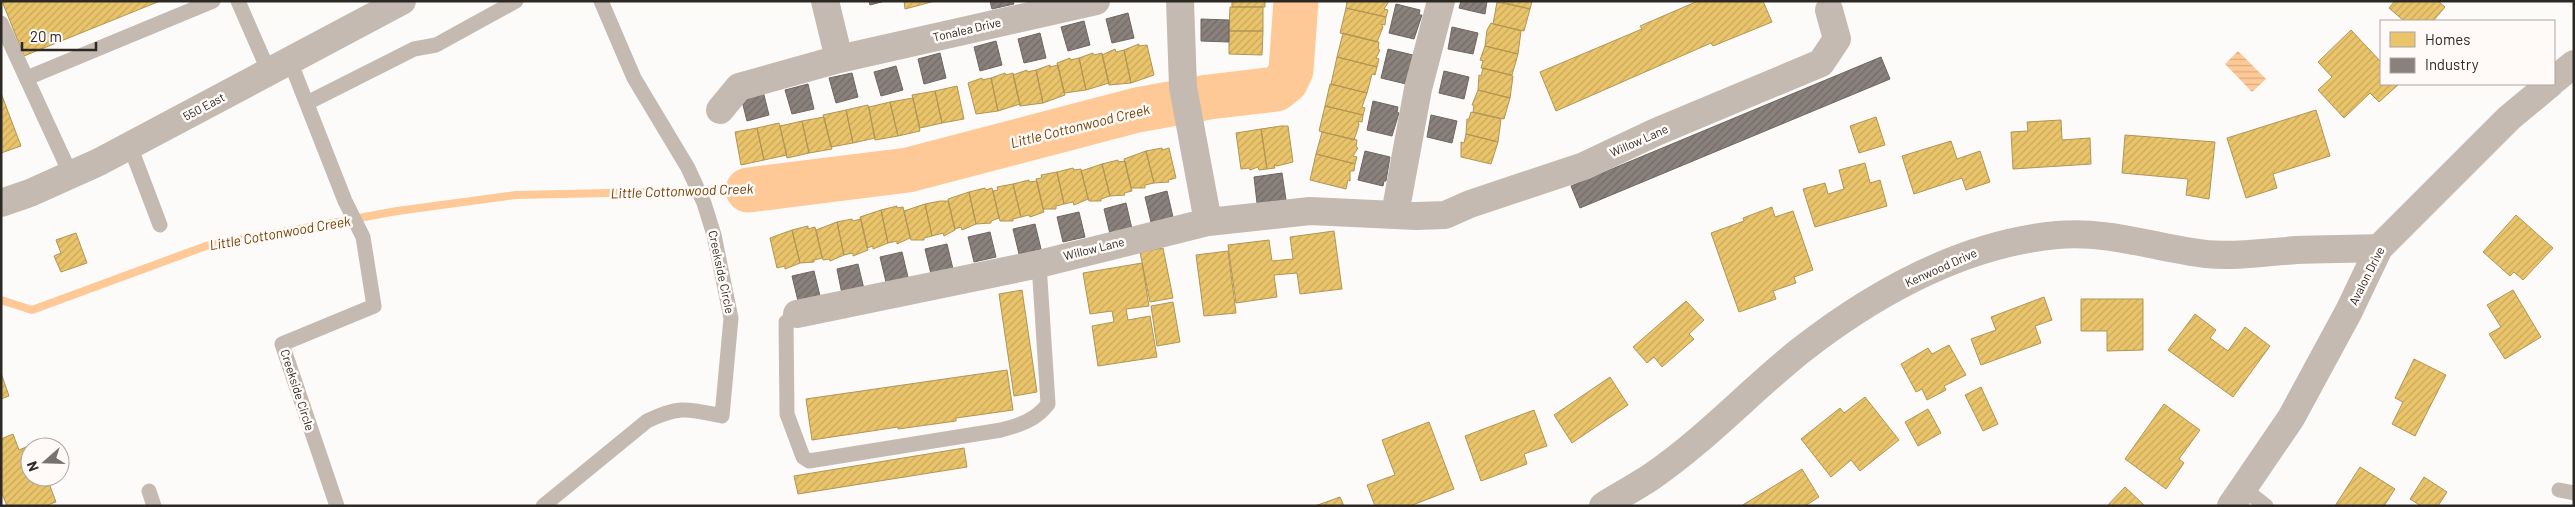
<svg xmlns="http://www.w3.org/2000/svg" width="2575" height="507" viewBox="0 0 2575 507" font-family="Barlow,sans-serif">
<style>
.water{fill:url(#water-rules)}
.homes{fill:url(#homes-hatch);stroke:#b09555}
.industry{fill:url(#industry-hatch);stroke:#6e6662}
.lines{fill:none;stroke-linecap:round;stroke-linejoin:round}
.stream{stroke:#fec996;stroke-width:8}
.river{stroke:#fec996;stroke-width:45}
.service{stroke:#c5bab1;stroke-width:15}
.minor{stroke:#c5bab1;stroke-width:28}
.labels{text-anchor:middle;stroke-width:5;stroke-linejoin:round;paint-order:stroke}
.street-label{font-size:12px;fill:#2c2824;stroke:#fffaf7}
.water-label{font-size:14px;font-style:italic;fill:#704005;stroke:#fffaf7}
</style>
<defs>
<pattern id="water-rules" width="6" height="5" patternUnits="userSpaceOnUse" patternTransform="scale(1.25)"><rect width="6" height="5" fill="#fec996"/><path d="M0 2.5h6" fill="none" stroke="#daad81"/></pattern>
<pattern id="homes-hatch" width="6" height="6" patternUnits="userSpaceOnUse" patternTransform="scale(1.25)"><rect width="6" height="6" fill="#e9c46a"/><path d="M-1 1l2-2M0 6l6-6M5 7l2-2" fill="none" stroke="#c8a85c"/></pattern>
<pattern id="industry-hatch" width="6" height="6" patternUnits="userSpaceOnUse" patternTransform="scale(1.25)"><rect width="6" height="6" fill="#8a817c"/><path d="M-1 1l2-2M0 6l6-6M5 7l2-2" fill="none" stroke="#716a65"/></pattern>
</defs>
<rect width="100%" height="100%" fill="#fdfbf9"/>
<path class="water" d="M2238 51 2266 79 2252 92 2225 64Z"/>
<path class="homes" d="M2 1H160L24 56Z
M904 1H935L905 9Z
M1232 1H1265V7H1232Z
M1347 1H1389L1384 9 1388 10 1386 17 1346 8Z
M1498 1H1532L1530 9Z
M1698 1H1763L1772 22 1713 46 1711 43 1556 111 1540 72 1642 29 1640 26Z
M2395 1H2438L2445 7 2433 21H2404L2389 8Z
M1497 2 1530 9 1524 31 1493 24Z
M1230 7H1263V31H1229Z
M1346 8 1386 17 1385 25 1381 24 1383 27 1377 42 1340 33Z
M1491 23 1521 31 1518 54 1485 46 1487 30Z
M2351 30 2381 62V84H2399L2379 102 2370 93 2344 118 2318 90 2332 77 2318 62Z
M1229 31H1263L1262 55 1229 54Z
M1343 33 1379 42 1378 49 1380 50 1376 58 1379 59 1377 67 1337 57Z
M1139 44V46L1147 45 1154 75 1131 83 1124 50Z
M1485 46 1518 54 1512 75 1481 68 1483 61 1480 60Z
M1115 49 1116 52 1124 50 1131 83 1109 85 1102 55Z
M1093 53 1094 55 1102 53 1109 83 1086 90 1079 58Z
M1337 57 1377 67 1375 75 1372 74 1367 93 1331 84Z
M1070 58V60L1079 58 1086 90 1064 93 1057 63Z
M1050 65V67L1058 65 1065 95 1043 103 1036 70Z
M1483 68 1513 76 1510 98 1478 90 1479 75 1481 76Z
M1027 70V72L1036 70 1043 103 1020 106 1013 75Z
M1005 73 1006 75 1013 73 1020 104 998 111 991 78Z
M982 78V80L991 78 998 111 976 114 968 83Z
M1330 84 1367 93 1362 107 1365 108 1363 115 1325 106Z
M957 86 964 119 942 123 935 91Z
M1478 90 1510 98 1504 119 1473 112 1474 105H1472Z
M935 91 942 123 920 128 912 95Z
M1 93 21 146 1 153Z
M913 98 920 131 898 136 890 102Z
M890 102 898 136 875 140 869 107Z
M868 105 875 138 853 143 846 110Z
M1325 106 1363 115 1362 122 1358 121 1359 125 1354 140 1319 131Z
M846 110 853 143 831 147 823 115Z
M2316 110 2330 156 2273 174 2277 188 2246 198 2227 138Z
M1471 112 1501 119 1498 142 1466 134 1467 119H1469Z
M824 117 832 149 809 153 802 121Z
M1876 117 1885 145 1859 153 1850 126Z
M2061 120 2062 140 2090 138 2091 164 2013 169 2011 132 2028 131 2027 122Z
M802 121 809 153 787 158 780 126Z
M779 123 787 155 764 160 757 128Z
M1281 126H1288L1293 162 1277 166 1274 165 1275 168 1267 169 1261 129Z
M757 128 764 160 741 165 735 132Z
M1261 129 1267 169 1259 170 1258 167 1250 170 1249 168 1241 169 1236 133Z
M1322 132 1357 140 1356 147 1358 148 1353 156 1357 157 1355 164 1316 154Z
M1466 134 1498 142 1491 164 1461 157V142L1464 143Z
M2125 135 2215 142 2209 199 2186 195 2188 179 2122 173Z
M1951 141 1957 159 1980 151 1990 182 1966 190 1962 178 1914 194 1902 156Z
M1162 148V150L1169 148 1176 178 1168 180 1169 182 1154 183 1146 151Z
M1146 151 1154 183 1145 185V188H1131L1124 159Z
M1316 154 1355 164 1354 171H1350V181L1348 180 1346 189 1310 180Z
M1118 160V162L1125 161 1132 191 1124 193 1125 195 1110 196 1102 164Z
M1865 163 1870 183 1880 180 1887 206 1815 227 1803 189 1825 183 1828 194 1844 189 1839 170Z
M1102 164 1110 196 1101 199V201H1089L1081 171Z
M1073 168 1074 170 1081 169 1088 199 1074 205 1073 202 1064 204 1057 172Z
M1057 172 1064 204 1056 206V209H1043L1036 179 1042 178 1041 175Z
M1029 180V182L1037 181 1044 212 1030 217 1029 215 1021 217 1013 184Z
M1013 184 1021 217 1013 219V221H1000L993 191 998 190 997 187Z
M985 188 986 190 992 188 999 218 991 221V223L976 224 969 192Z
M969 192 976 224 962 230 961 227 955 229 948 199Z
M940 201H948L955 230 944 236 943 233 932 236 925 204Z
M925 204 932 236 924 238V240H911L904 211Z
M897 206V208L903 207 910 238 897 244V241L888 243 881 210Z
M1772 207 1775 217 1793 211 1813 270 1794 277 1796 283 1773 291 1776 299 1739 312 1711 233 1744 221 1743 218Z
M881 210 888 243 873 249V246L867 248 860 217Z
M2516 215 2553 248 2523 280 2514 272 2510 276 2483 252Z
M852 219 853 221 861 219 868 250 853 256V253L844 255 837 222Z
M837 222 844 255 830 261 829 259 823 260 816 230Z
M808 226V229L815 227 822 258 814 260V262L800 263 792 230Z
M792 230 800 263 785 269V266L777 268 770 238Z
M1334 231 1342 289 1300 294 1297 273 1274 275 1277 297 1236 303 1228 245 1269 240 1272 261 1293 259 1290 237Z
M76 233 87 263 61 272 54 256 61 253 56 240Z
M1163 248 1173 298 1150 302 1140 252Z
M1228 251 1236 313 1204 316 1196 255Z
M1142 263 1149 306 1126 309 1128 320 1150 316 1157 357 1098 366 1092 326 1114 322 1112 311 1090 314 1083 273Z
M1022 290 1037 392 1014 396 999 294Z
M2513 290 2541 337 2505 359 2489 334 2501 327 2487 305Z
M2044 297 2052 320 2035 326 2041 343 1981 365 1971 339 1996 330 1991 317Z
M2081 299H2143V350L2107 351V331H2081Z
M1686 301 1704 320 1689 334 1694 339 1662 367 1654 357 1647 363 1633 347Z
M1173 302 1180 342 1157 346 1151 306Z
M2195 314 2216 330 2210 338 2228 351 2245 327 2270 346 2233 397 2168 350Z
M1949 345 1966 375 1944 386 1946 390 1927 400 1922 389 1916 392 1901 364 1928 348 1932 354Z
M2414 359 2446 375 2415 436 2392 424 2403 402 2395 398Z
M1007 370 1013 410 956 418V421L898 429V427L812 440 806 399Z
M1 373 9 396 1 399Z
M1610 377 1628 405 1572 443 1554 415Z
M1981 387 1998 424 1983 431 1965 395Z
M1865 397 1899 440 1860 471 1851 460 1831 477 1801 439 1840 408 1844 413Z
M2164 404 2200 430 2179 459 2184 463 2166 489 2125 459Z
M1928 409 1941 433 1918 446 1905 422Z
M1534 410 1547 446 1524 454 1527 464 1481 481 1465 436Z
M1429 422 1454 489 1410 506H1375L1367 485 1395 475 1382 440Z
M13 434 19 450 26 447 30 456V477H38L39 481 47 478 56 502 45 506H7L1 491V439Z
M964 448 967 467 798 494 794 476Z
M2360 467 2395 489 2384 506H2335Z
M1802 469 1819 497 1805 506H1741Z
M2424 477 2447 492 2438 506H2421L2410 499Z
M2125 487 2145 506H2107Z
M1340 497 1344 506H1315Z"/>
<path class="industry" d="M869 1H885L870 5Z
M990 1H1013L1014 4 992 9Z
M1461 1H1487L1485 14 1459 8Z
M1396 4 1420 10 1419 15H1422L1414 39 1389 33Z
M1128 13 1134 38 1112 43 1106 19Z
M1201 19 1229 20V42L1201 41Z
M1084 21 1090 45 1068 51 1061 27Z
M1452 27 1478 33 1473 54 1448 49Z
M1040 33 1046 58 1024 63 1018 39Z
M996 41 1002 65 980 71 974 47Z
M1388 49 1413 55 1406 84 1381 78Z
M940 53 946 78 924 84 918 59Z
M1881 57 1890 79 1580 208 1571 186Z
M896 66 903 90 881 96 874 72Z
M1444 71 1469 77 1464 99 1439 93Z
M852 73 858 97 836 103 829 78Z
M808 84 814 109 792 114 785 90Z
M763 91 769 115 747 121 741 97Z
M1373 101 1398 107 1397 112 1399 113 1392 136 1367 130Z
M1431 115 1457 121 1452 143 1427 137Z
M1365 151 1390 157 1386 181H1384L1383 186 1358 180Z
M1282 173 1286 200 1257 203 1254 177Z
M1167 191 1173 217 1151 222 1145 197Z
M1126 203 1132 229 1110 234 1104 209Z
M1079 212 1085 237 1063 242 1057 217Z
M1035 224 1041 249 1019 254 1013 229Z
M990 232 996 257 974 262 968 237Z
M947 244 953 269 931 274 925 249Z
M902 252 908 277 886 282 880 257Z
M858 264 864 289 842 294 837 269Z
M814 271 820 296 798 301 792 276Z"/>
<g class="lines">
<path class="stream" d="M1 300 32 310 206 246 397 211 516 195 748 190"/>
<path class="river" d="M748 190 908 170 1137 110 1209 97 1276 89 1286 81 1291 70 1296 1"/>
<path class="service" d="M238 1 269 72
M1 23 71 175
M290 61 345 201 363 237 374 306 282 344 337 506
M27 78 213 1
M307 103 414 49 436 45 516 1
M130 146 160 225
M797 314 786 322 787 414 803 457 809 461 1001 430C1020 425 1036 420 1048 404L1039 264
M2244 489 2266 506
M2559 490 2574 493
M149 491 154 506
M543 506 647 421C680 405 688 409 722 416L731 318 714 235 704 203 688 168 634 78 601 1"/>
<path class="minor" d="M825 1 839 59
M1180 1 1183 87 1208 222
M2554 80 2574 64
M720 110 739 87 839 59 1096 1
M1 203 30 193 99 162 402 1
M1395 214 1418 89 1441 1
M797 314 1039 264 1208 222 1310 211 1416 216 1445 215 1470 204 1584 166 1656 132 1821 63 1837 39 1829 10
M1603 506C1619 496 1636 487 1651 477 1705 440 1749 392 1800 351 1873 294 1962 244 2057 235 2108 230 2156 248 2206 254 2237 257 2266 252 2297 250 2324 249 2351 249 2379 248
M2231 506 2291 418 2349 311 2379 248 2509 118 2550 84"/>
</g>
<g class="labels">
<g class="street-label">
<text transform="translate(967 30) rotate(-13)" y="4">Tonalea Drive</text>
<text transform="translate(204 107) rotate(-28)" y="4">550 East</text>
<text transform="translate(1639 141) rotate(-24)" y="4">Willow Lane</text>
<text transform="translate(1094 249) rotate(-14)" y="4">Willow Lane</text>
<text transform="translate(1941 268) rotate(-24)" y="4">Kenwood Drive</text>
<text transform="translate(721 272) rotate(78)" y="4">Creekside Circle</text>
<text transform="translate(2367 276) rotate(-63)" y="4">Avalon Drive</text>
<text transform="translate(297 390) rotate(72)" y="4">Creekside Circle</text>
</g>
<g class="water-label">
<text transform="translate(1080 126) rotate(-14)" y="5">Little Cottonwood Creek</text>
<text transform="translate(682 191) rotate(-2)" y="5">Little Cottonwood Creek</text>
<text transform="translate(280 233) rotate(-10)" y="5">Little Cottonwood Creek</text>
</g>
</g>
<rect width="2575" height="507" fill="none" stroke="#2c2824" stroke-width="5"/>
<rect x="2380" y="20" width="175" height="65" fill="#fffaf7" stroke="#aba6a3"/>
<rect x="2390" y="32" width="25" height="15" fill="#e9c46a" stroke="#aba6a3"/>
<text x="2425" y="45" font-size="15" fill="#2c2824">Homes</text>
<rect x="2390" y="58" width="25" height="15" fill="#8a817c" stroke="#aba6a3"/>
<text x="2425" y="70" font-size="15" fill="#2c2824">Industry</text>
<g transform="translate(45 462) rotate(250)"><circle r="24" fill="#fffaf7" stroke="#aba6a3"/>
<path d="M0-4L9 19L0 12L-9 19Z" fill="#75726f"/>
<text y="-8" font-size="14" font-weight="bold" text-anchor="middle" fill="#2c2824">N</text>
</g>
<path d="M22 42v8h74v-8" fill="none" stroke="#2c2824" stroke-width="2.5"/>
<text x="30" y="42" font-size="15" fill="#2c2824" stroke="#fffaf7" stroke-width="4" paint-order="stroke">20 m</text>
</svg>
